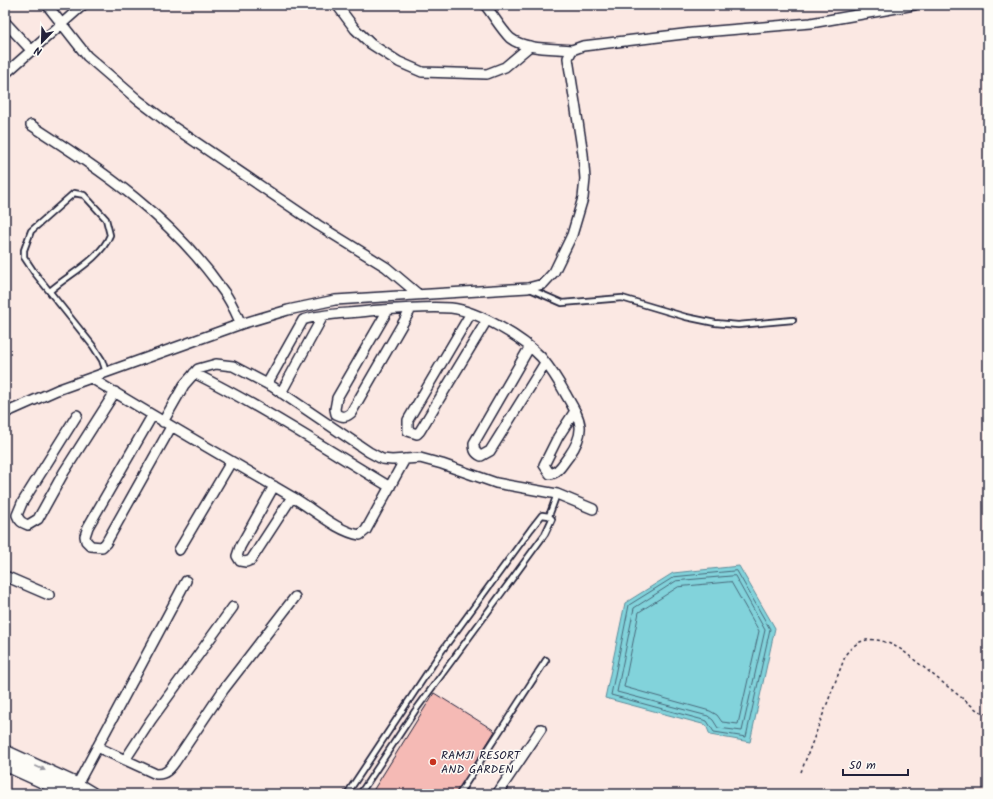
<svg xmlns="http://www.w3.org/2000/svg" width="993" height="799" viewBox="0 0 993 799" font-family="Kalam,sans-serif">
<style>
.water{fill:#82d3db;stroke:#5c8c9b}
.shadow{fill:#0003}
.lines{fill:none;stroke-linecap:round;stroke-linejoin:round}
.shore{stroke:#48697b;stroke-width:1}
.building{fill:#f5bab5;stroke:#22223b}
.lane-casing{stroke:#22223b;stroke-width:8}
.street-casing{stroke:#22223b;stroke-width:12}
.secondary-casing{stroke:#22223b;stroke-width:16}
.path{stroke:#22223b;stroke-width:1.5;stroke-dasharray:3 3;stroke-linecap:butt}
.lane{stroke:#fdfcf7;stroke-width:4.5}
.street{stroke:#fdfcf7;stroke-width:9}
.secondary{stroke:#fdfcf7;stroke-width:13}
.oneway{fill:#9a9aa2}
.poi-dot{fill:#c8321e;stroke:#fdfcf7;stroke-width:1.5}
.labels{text-anchor:middle;stroke-width:3;stroke-linejoin:round;paint-order:stroke}
.poi-label{font-size:12px;fill:#22223b;stroke:#fdfcf7;text-anchor:start}
</style>
<rect width="100%" height="100%" fill="#fbe8e3"/>
<filter id="ink" filterUnits="userSpaceOnUse"><feTurbulence type="fractalNoise" baseFrequency=".025" numOctaves="2"/><feDisplacementMap in="SourceGraphic" scale="8" xChannelSelector="R" yChannelSelector="G"/><feConvolveMatrix kernelMatrix="1 2 1 2 8 2 1 2 1" color-interpolation-filters="sRGB"/></filter>
<g filter="url(#ink)">
<path class="water" d="M739 566 775 628 750 742 710 735 706 725 605 698 625 603 673 573Z"/>
<path class="shadow" d="M434 694 455 794H370L429 700Z"/>
<g class="lines">
<path class="shore" d="M737 571 770 629 746 737 714 732 707 721 611 695 629 605 674 577Z
M735 576 765 630 742 731 718 728 713 720 708 716 617 692 634 608 676 581Z
M731 582 759 631 738 724 722 722 717 715 710 711 624 687 639 612 678 587Z"/>
</g>
<path class="building" d="M434 693 495 731 456 794H371Z"/>
<g class="lines">
<defs>
<path id="lane" d="M530 289 562 303 622 298 686 317 715 323 738 325 793 320
M50 291C69 274 100 260 110 235L106 219 84 195 74 193 31 231 24 250V257L34 272 93 346 102 360 106 372
M549 516 557 494
M347 794 441 652 531 529 542 515 549 516 552 519 545 534 415 711 360 794
M459 794 546 660"/>
<path id="street" d="M47 5 87 56 138 100 175 128 318 225 386 267 418 294
M337 5 355 29 371 44 399 62 422 72 487 74 505 67 530 46
M485 5C493 15 501 29 510 38 525 50 554 48 572 50
M5 22 31 50
M5 74 83 5
M31 125C105 173 172 217 224 292 231 301 236 313 241 324
M388 310 337 398 335 409 336 414C342 417 345 418 351 413L411 309
M471 313 408 420V431L417 434 420 431 487 320
M529 348 474 443C474 450 475 453 481 456L490 451 545 363
M194 373C262 407 325 448 390 487
M91 378C158 419 226 458 294 498 313 509 338 532 360 535L366 530 405 459
M267 384 303 320C324 313 347 314 369 311 396 309 425 306 451 308 478 311 523 338 541 357 550 368 558 380 565 393 580 419 588 429 569 456 563 463 559 473 550 474L544 465 558 437 575 411
M281 393 323 316
M5 413 57 390 241 324 288 310 335 300 528 288 543 284 554 272 572 235 583 198 585 179 583 154 569 65 568 58 572 50 583 46 692 33 811 23 914 5
M77 415 22 503 17 515C19 521 22 523 28 525L38 519 64 472 115 392
M152 416 88 527 85 536 86 541 91 546 102 547 106 543 171 427
M163 422 184 385 198 369 216 364 233 366 273 387 369 452 382 459 392 460 420 458 442 464 496 483 557 494 593 509
M274 486 240 547 237 556 240 561 246 562 251 560 292 497
M179 550 231 462
M5 576 49 595
M97 747 156 774C165 775 170 769 175 762L224 689 295 597
M125 760 151 720 233 607
M77 785 186 581
M497 794 541 729"/>
<path id="secondary" d="M5 752 77 785 92 794
M5 764 71 794"/>
</defs>
<use href="#lane" class="lane-casing"/>
<use href="#street" class="street-casing"/>
<use href="#secondary" class="secondary-casing"/>
<path class="path" d="M801 772 846 654C862 633 881 638 902 650L977 710 988 715"/>
<use href="#lane" class="lane"/>
<use href="#street" class="street"/>
<use href="#secondary" class="secondary"/>
</g>
<defs><path id="oneway-solid" d="M-6-.8H1V-3.2L6.5 0L1 3.2V.8H-6Z"/></defs>
<use class="oneway" href="#oneway-solid" transform="translate(40 768) rotate(25)"/>
</g>
<circle class="poi-dot" cx="433" cy="762" r="4"/>
<g class="labels">
<g class="poi-label">
<text x="441" y="759">RAMJI RESORT<tspan x="441" dy="14">AND GARDEN</tspan></text>
</g>
</g>
<rect width="993" height="799" fill="none" stroke="#fdfcf7" stroke-width="20"/>
<rect x="10" y="10" width="973" height="779" fill="none" stroke="#22223b" stroke-width="1.5" filter="url(#ink)"/>
<g transform="translate(42 42) rotate(203)" stroke="#fdfcf7" stroke-width="3" paint-order="stroke">
<path d="M0-3L7 15L0 10L-7 15Z" fill="#22223b"/>
<text y="-6" font-size="11" font-weight="bold" text-anchor="middle" fill="#22223b">N</text>
</g>
<path d="M843 769v6h65v-6" fill="none" stroke="#22223b" stroke-width="2"/>
<text x="849" y="769" font-size="12" fill="#22223b" stroke="#fdfcf7" stroke-width="3" paint-order="stroke">50 m</text>
</svg>
